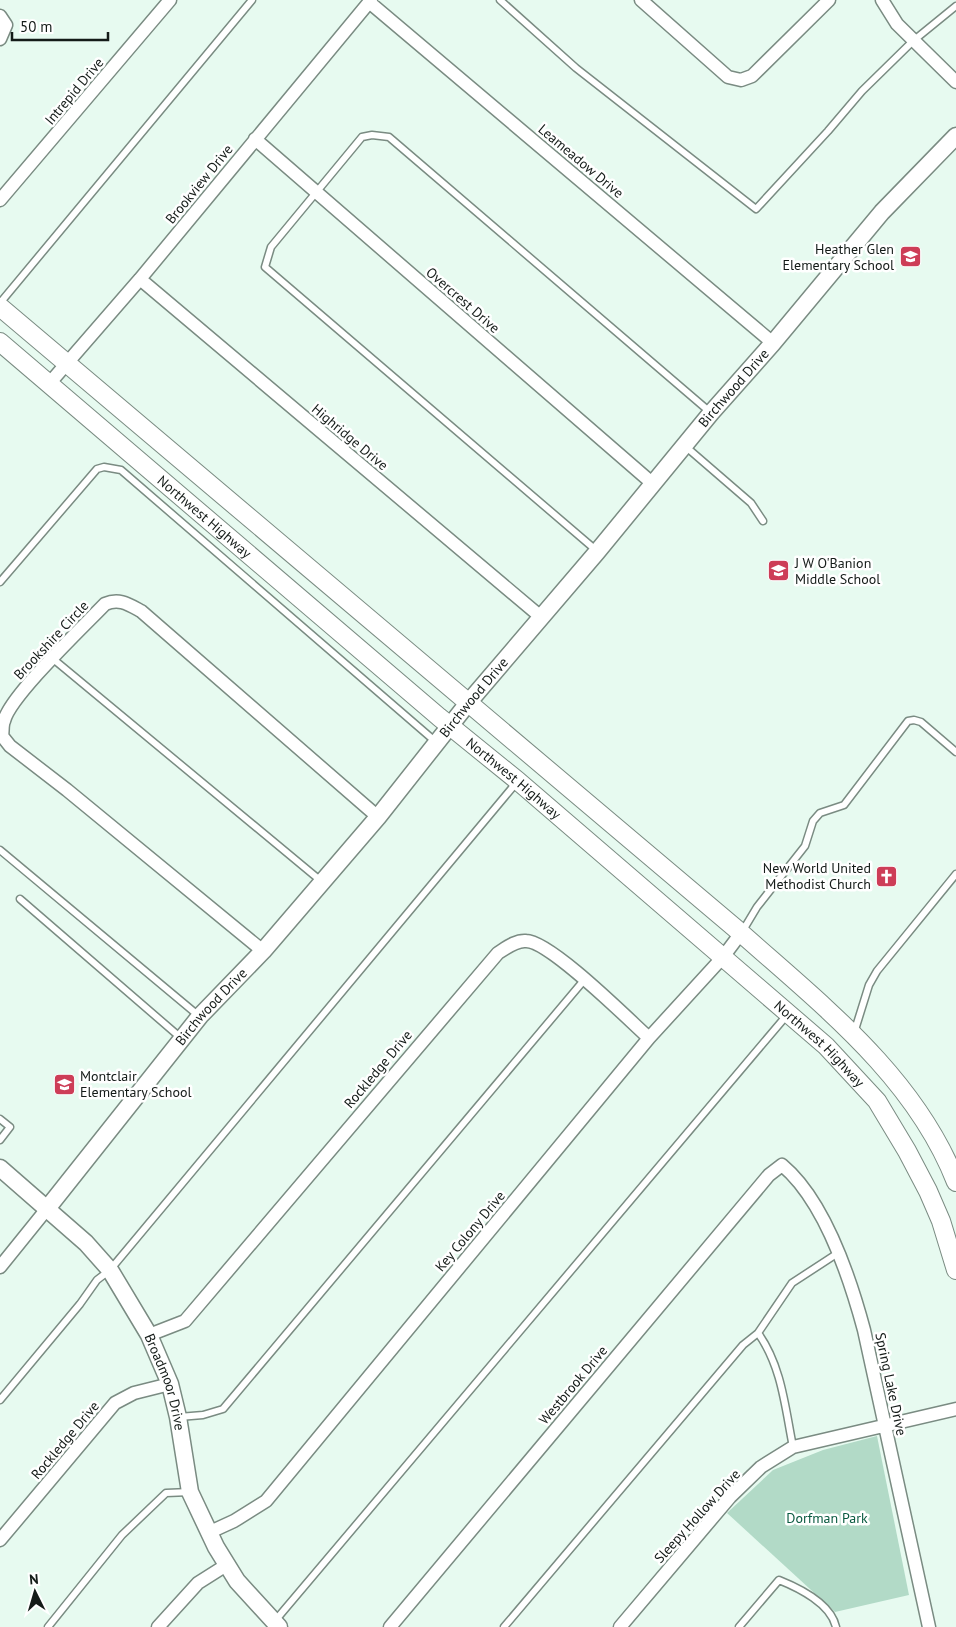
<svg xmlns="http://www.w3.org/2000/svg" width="956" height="1627" viewBox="0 0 956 1627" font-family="'PT Sans',sans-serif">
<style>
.green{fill:#b2dac7}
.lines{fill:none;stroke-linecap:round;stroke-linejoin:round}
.service-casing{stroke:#7a8b82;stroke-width:9}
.minor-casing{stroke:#7a8b82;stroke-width:15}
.tertiary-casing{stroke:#7a8b82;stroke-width:19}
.secondary-casing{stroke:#7a8b82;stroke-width:20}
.service{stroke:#fff;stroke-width:6}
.minor{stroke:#fff;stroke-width:12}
.tertiary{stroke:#fff;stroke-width:16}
.secondary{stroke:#fff;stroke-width:18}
.labels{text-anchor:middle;stroke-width:5;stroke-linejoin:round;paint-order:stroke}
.street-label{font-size:14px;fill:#141b18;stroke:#fff}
.poi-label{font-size:14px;fill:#141b18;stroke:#fff;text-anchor:end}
.park-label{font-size:14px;fill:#095a40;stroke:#fff}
</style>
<rect width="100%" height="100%" fill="#e7faf0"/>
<path class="green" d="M877 1436 909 1595 835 1612 727 1513 773 1470 823 1450Z"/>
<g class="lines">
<defs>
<path id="service" d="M500 0 576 68 756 209 828 131 862 91 913 41 956 6
M0 303 252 0
M685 446 751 503 763 521
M597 551 265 267 271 247 362 137 372 135 389 137 710 412
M0 582 97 469 104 467 121 470 436 742
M52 658 321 881
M0 850 199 1016
M20 899 181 1038
M742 932 757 907 805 846 813 821 820 813 844 805 908 721 914 720 921 722 956 752
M854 1033 869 985 877 971 956 874
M0 1119 10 1127 0 1140
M758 1333C782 1367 785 1407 793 1447
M0 1400 80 1304 97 1280 110 1270 517 782
M179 1417 203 1415 223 1409 585 979
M274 1622 787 1015
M48 1627 122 1535 166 1493 190 1492
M504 1627 743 1345 758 1333 792 1283 838 1253
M739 1627 779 1580C799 1588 831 1604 836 1627"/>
<path id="minor" d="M641 0 728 77 741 80 752 76 829 0
M882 0 897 24 956 82
M369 2 773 343
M0 16 6 25 0 39
M255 139 652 483
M0 200 170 0
M140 279 541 617
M48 385 140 279 371 0
M263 951 67 790 10 746 2 736C3 731 2 725 4 721 10 696 84 626 105 604 119 598 128 604 141 611L378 817
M0 1267 46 1210
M149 1335 185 1321 498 953C506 948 516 940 526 941 550 941 628 1019 649 1038
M210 1532 234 1521 266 1501 649 1038 723 957 741 933
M0 1540 115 1403 134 1393 170 1384
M158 1627 198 1583 228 1564
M390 1627 769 1175 782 1165C824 1200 850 1278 864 1330L929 1627
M620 1627 730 1497 761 1467 793 1447 956 1409"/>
<g id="tertiary">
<path id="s1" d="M0 1168 86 1243 110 1270 149 1335 170 1384 178 1417 190 1492 216 1547 237 1581 279 1627"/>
<path id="s2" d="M46 1210 200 1016 263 951 378 817 468 703 597 552 711 413 773 343 882 212 956 136"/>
</g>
<g id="secondary">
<path d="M0 307 741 933C823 1006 915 1077 956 1182"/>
<path id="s3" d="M0 342 439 717 518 781 826 1046 877 1101 907 1151 928 1191 941 1221 956 1270"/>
</g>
</defs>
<use href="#service" class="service-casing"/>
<use href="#minor" class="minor-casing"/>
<use href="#tertiary" class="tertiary-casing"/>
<use href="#secondary" class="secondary-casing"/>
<use href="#service" class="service"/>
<use href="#minor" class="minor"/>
<use href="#tertiary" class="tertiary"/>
<use href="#secondary" class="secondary"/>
</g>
<defs>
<symbol id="school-square" viewBox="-11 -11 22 22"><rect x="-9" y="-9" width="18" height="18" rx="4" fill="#cd3d57" stroke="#fff"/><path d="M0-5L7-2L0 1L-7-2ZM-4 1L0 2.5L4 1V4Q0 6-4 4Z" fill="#fff"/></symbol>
<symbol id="church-square" viewBox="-11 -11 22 22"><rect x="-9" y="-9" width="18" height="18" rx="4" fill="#cd3d57" stroke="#fff"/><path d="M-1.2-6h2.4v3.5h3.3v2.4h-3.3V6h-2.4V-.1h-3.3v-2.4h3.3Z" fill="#fff"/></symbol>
</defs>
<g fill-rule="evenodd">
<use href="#school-square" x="898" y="244" width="25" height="25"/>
<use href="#school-square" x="766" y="558" width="25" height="25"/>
<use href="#church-square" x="874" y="864" width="25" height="25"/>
<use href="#school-square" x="52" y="1072" width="25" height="25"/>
</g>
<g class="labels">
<g class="street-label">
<text transform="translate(74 91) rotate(-50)" y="5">Intrepid Drive</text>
<text transform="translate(581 161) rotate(40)" y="5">Leameadow Drive</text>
<text transform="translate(199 184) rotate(-51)" y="5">Brookview Drive</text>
<text transform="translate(463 300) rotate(41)" y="5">Overcrest Drive</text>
<text dy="5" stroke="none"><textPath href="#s2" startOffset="1072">Birchwood Drive</textPath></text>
<text transform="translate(350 437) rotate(40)" y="5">Highridge Drive</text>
<text dy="5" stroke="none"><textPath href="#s3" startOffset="269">Northwest Highway</textPath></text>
<text transform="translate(51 640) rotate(-47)" y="5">Brookshire Circle</text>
<text dy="5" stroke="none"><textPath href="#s2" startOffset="668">Birchwood Drive</textPath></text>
<text dy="5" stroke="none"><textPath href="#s3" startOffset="674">Northwest Highway</textPath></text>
<text dy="5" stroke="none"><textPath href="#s2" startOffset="262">Birchwood Drive</textPath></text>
<text dy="5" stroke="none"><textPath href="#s3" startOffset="1079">Northwest Highway</textPath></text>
<text transform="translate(378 1069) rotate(-50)" y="5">Rockledge Drive</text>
<text transform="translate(470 1231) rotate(-50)" y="5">Key Colony Drive</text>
<text dy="5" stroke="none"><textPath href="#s1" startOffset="276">Broadmoor Drive</textPath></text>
<text transform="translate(891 1384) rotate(78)" y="5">Spring Lake Drive</text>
<text transform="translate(573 1385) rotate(-50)" y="5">Westbrook Drive</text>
<text transform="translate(65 1440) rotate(-50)" y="5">Rockledge Drive</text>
<text transform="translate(697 1516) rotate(-48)" y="5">Sleepy Hollow Drive</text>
</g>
<g class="poi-label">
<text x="894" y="254">Heather Glen<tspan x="894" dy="16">Elementary School</tspan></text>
<text x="795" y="568" text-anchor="start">J W O'Banion<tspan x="795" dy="16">Middle School</tspan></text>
<text x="871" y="873">New World United<tspan x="871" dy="16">Methodist Church</tspan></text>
<text x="80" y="1081" text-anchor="start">Montclair<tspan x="80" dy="16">Elementary School</tspan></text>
</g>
<g class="park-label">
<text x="827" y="1523">Dorfman Park</text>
</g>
</g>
<g transform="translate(35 1592) rotate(355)" stroke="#ffffff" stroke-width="4" paint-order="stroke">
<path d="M0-4L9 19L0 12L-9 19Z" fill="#141b18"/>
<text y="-8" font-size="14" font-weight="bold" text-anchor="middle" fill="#141b18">N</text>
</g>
<path d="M12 32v8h96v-8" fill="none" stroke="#141b18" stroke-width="2.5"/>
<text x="20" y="32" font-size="15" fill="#141b18" stroke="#ffffff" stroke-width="4" paint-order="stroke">50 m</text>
</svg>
